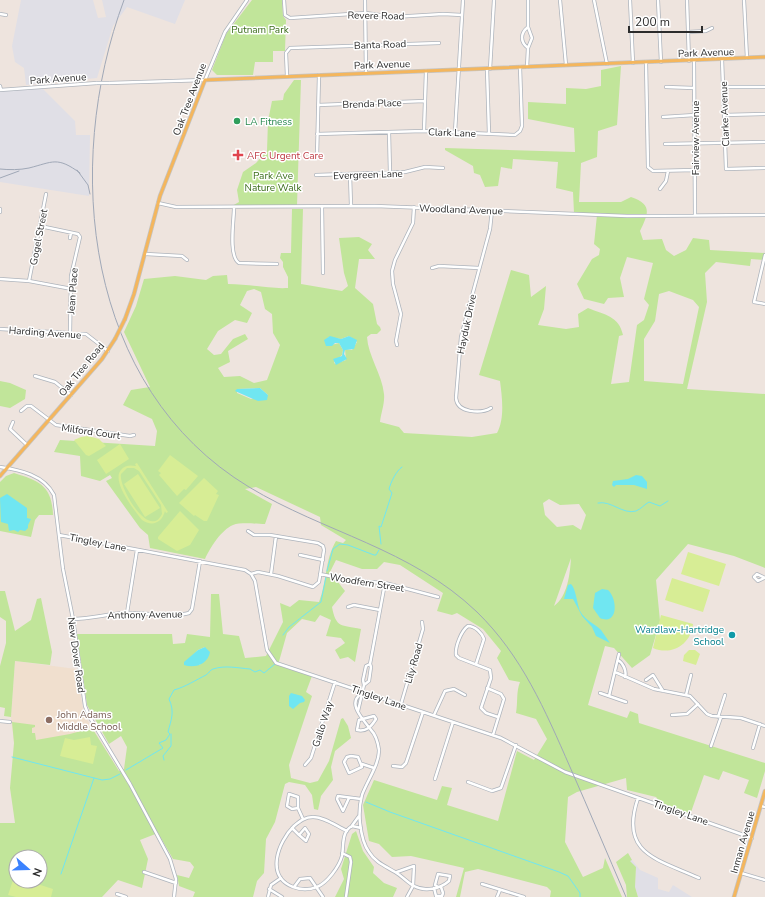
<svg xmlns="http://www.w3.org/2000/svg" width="765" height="897" viewBox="0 0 765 897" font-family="'Nunito Sans',sans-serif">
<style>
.industrial{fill:#e0dfe6}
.education{fill:#f0dfce}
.green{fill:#c1e59a;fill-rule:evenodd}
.pitch{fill:#d7ed95;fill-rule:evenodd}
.water{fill:#70e6f1}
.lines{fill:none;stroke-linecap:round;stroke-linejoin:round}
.stream{stroke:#70e6f1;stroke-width:1}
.minor-casing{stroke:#aeb4bc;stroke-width:4}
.major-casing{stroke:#c4c4c4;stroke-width:4.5}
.minor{stroke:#fff;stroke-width:2.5}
.major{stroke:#f4b65d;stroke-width:3}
.rail{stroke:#a0a8b7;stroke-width:1}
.minor-bridge-casing{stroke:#aeb4bc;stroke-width:4;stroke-linecap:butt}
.major-bridge-casing{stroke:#c4c4c4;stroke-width:4.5;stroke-linecap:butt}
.minor-bridge{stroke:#fff;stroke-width:2.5}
.major-bridge{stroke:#f4b65d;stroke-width:3}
.leisure-dot{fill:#2e9e5b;stroke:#fff;stroke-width:1.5}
.health-dot{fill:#e0444e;stroke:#fff;stroke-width:1.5}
.culture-dot{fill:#0f9aa8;stroke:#fff;stroke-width:1.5}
.education-dot{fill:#8d6e63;stroke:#fff;stroke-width:1.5}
.labels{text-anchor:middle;stroke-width:3;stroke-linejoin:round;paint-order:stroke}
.street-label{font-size:10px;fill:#2c2c2c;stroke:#fff}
.park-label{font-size:10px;fill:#396c19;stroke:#fff}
.leisure-label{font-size:10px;fill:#27864d;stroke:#fff;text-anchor:start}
.health-label{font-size:10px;fill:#be3a42;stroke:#fff;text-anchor:start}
.culture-label{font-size:10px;fill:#0d838f;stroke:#fff;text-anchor:end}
.education-label{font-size:10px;fill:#785e54;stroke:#fff;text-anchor:start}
</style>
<rect width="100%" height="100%" fill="#eee4de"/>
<path class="industrial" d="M21 0H93L98 18 106 17 102 0H185L175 24 127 7 113 26 97 78 26 85 24 68 15 62 12 46Z
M41 87 75 121 76 135H90L89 196 0 182V90Z
M632 860 640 870 658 878V889L669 892 673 885 692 897H638L635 887 636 867 629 861Z"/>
<path class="education" d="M15 661 76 669 84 715 119 771 14 743 11 717Z"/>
<path class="green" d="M252 0H282L283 16 286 20 285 51H273V62H255L253 75H217L212 70 226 34Z
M621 66 617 125 598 131 597 157 581 163 579 202H621L631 197C652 204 649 213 640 231L643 240 662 239 666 250 674 256 686 250 693 238 709 240 710 250 765 253V260L751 259 750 266 716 262 705 273 707 302 687 389 765 394V568L734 556 688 544 656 580 660 621 650 655 632 668 614 648 605 646 588 705 627 718 630 711 638 714 639 723 765 763V771L757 798 744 793 749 780 723 771 719 780 704 775 690 815 660 802 656 797 627 790 626 778 577 792 568 797 565 842 583 877 603 868 605 858 622 897H550L551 891 547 887 478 869 465 872 460 897H456L464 868 411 856 392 857 379 844 369 841 363 805 374 780 437 800 442 786 452 788 447 805 498 821 517 751 534 760 547 739 536 719 516 713C518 702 516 692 520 682L509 680 497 658 501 651 483 629 457 613 452 615 437 611 443 593 400 565 384 562 377 569H362L336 560 330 572 345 591 332 607C336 628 341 625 361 629L355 662 348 657 340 659 335 650 345 643 341 638 326 636 331 620 320 615 315 622 302 619 287 633 278 665 312 676 306 692 312 696 289 765 291 778 310 783 318 781 329 761 341 719 343 718 348 726 351 738 335 751 331 767 333 780 321 796 318 810 314 809 312 795 305 785 289 782 285 784 275 822 266 839 264 873 257 881 253 897H193L195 892 179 886 177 875 189 878 194 867 190 862 173 859 158 833 140 840 148 859 142 888 118 880 102 897H0V823H15L10 788 14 743 12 722 35 725V727L32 728V733H35L36 740 70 734 92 728 119 771 124 769 127 747 121 736 109 744 87 705 77 634H172L173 644 185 643 187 634 210 637 211 594H219L223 634 239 636 245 658 266 656 283 622 280 603 290 607 299 600 319 602C327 582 325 559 336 541L343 543 346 540 321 525 320 517 256 487 245 489 272 504 265 524C256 524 241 522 233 525 221 530 210 548 205 559L150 548 148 535 140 528 106 481 112 478 110 475 100 481 81 476 80 456 54 452 60 440 155 446 157 431 152 419 123 405 131 390 150 387 124 332 136 306 144 279 175 276 206 280 213 276 227 275 228 284C249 284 268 289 288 288V277L283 267V262L280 258 281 253H291L292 209H303L301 284 342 291 348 286 344 273 339 238 359 237 372 244 368 250 375 259H359L355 288 373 304 377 324 380 327 381 330 377 334H371L367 337C368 356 382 374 384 394 385 403 381 413 380 422L399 427 404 433 472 437 497 433C505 418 502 397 500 381L479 375 511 270 529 275 531 297 546 286 544 309 538 325 566 329 579 327 578 314 588 308C605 315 619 316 623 335L619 336 611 384 629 382 637 325 644 320 649 305 644 299 653 263 627 257 620 278 624 297 608 298 604 304 584 299 577 284 592 259 599 255 600 249 594 244 597 215 574 213 573 192 556 188 558 162 513 159 512 169 501 167 498 186 485 187 480 175 474 173 473 166 445 150V148L575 152 574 128 528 119V102L566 104V88L586 89 601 86V70ZM254 289 261 292 265 309 272 314 273 333 280 345 267 380 254 383 240 376 224 377 218 368 230 362 228 351 248 339 245 334 233 339 221 354 214 355 207 349 218 331 235 320 247 323 252 313 240 305 247 291ZM669 291 693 300 699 307 683 384 644 381V339L655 321 659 294ZM349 336 357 342 352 350 345 349 346 360 335 364 334 362 342 355 343 350 339 343 327 346 328 337 341 339ZM260 388 268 395 251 399 237 393V389ZM549 499 560 505 579 504 586 515 581 530 573 525 557 527 545 515 543 503ZM571 558C570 573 568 596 554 606ZM205 647 200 665H184L198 650ZM16 857H40V881H16Z
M294 80H301L297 205 232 206 239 202 237 190 243 172 256 163 267 151 268 121 272 101 283 100 284 94Z
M0 381 10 383 26 390 25 399 10 408 0 406Z
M14 473C40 481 52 486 53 515H39L35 520 31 537 0 531V482L6 476Z
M0 591H5L15 631 31 620 37 599 41 598 52 652 50 665 15 661 11 717 4 716 5 708 0 707V666L6 643V621L0 617Z
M356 831 363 851 374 867 373 873 384 883 397 888 393 897H335L344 879 341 869 352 834Z
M628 853 632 860 630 861 636 867 635 887 638 897H627L626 885 616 862Z"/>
<path class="pitch" d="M88 436 99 439 106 446 89 456 86 455 74 440 81 437Z
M120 444 129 459 106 474 97 460Z
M170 455 198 476 186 490 184 489 177 496 159 475 161 473 158 471Z
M137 463 168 512 166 513 165 511C162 523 152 527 142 520 134 510 111 481 121 470 125 465 130 465 136 466L135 464ZM127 468H134L139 471 161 505 162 514C149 541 118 486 121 474Z
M138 474 160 508 145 517 124 484Z
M204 478 218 491 216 494 219 495 207 521H204L195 515 194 516 179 503Z
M180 511 199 530 190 545 177 551 158 539V537Z
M688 552 726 564 719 586 681 574Z
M672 578 710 590 703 612 665 600Z
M661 615 693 624C691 645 671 656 653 648Z
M689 650H695L700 654 696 665 683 661 684 655Z
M90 737 91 745 97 746 93 764 60 756 65 738 74 740Z
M14 877 16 881H28L53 889 51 897H16L8 895Z"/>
<path class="water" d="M330 336 341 339 349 336 357 340 354 349 345 350 344 354 347 359 336 365 333 359 342 356 343 350 339 343H335L332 346H326L324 340Z
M260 388 268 395 267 400 258 401 235 391 237 389Z
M636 475 642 476 647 482V489L634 485H616L614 487 612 485 613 481 628 479Z
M7 494 27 508V518L31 519 28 525V528L25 531 20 530 18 532 14 530 9 531 8 524 1 522 0 498Z
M571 584C576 589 577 604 580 611 585 620 595 624 601 630 604 634 607 639 610 643L596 636 592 627 582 616 573 599H564L568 585Z
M602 589 608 590C618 599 618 626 600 618L593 608 595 593Z
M205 647 210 652C208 664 195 669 184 665V662L198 650Z
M291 693 302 696 305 700 304 702 300 703 293 709 289 706V696Z"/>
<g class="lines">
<path class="stream" d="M598 503C611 500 623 515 636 511 641 509 645 504 649 502L660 506 668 501
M381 544 379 526 381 527 392 493 389 489C391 482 396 471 402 467
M327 571 333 549 340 544 348 545 374 555H376L379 550
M283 635 289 627 321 602 326 577
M12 757 102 780 110 779 120 774
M164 760 163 756 171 746V734
M126 770 163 748 159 743 166 740 170 734 168 732C171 720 175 712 169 699L174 690C185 687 196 680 206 675 208 674 210 670 213 669 225 665 238 668 250 669L255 672 260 670 264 673 275 664
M366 802 390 812 559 872 568 876 580 893V897
M61 874 94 778"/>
<defs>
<path id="minor" d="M284 0 285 15 290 18 366 13 393 17 443 14 462 15
M365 0 366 73
M560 0 566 65
M594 0 607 64
M630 0 633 63
M658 0 661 62
M687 0 689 61
M744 0 747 58
M0 14 6 15
M688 32 706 31 712 28
M528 48C520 42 520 33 528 27
M722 59 726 169 765 168
M694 60 695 215
M646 62 648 167 653 171 695 170
M527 67 528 48 532 38 528 27V0
M487 69 489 134
M490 69 494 0
M287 76 286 53 290 48 439 43
M109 83 205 80 225 32 247 0
M0 86 1 90
M666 87 694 88
M723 87H765
M0 90 97 83
M318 105 425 101
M724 115 765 114
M663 117 695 115
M424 131 426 71
M389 132 390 173
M455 132 463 0
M317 134 424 131 515 135 520 131 522 126 520 67
M665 144 765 142
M317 156 319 75
M316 175 405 172 425 167 443 168
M350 175 351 206
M660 189 666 181 668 171
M158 203 176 207 375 206 627 216 765 215
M322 207 323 273
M234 208C234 220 228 256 239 263L277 264
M0 209V212
M40 226 78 234 80 237 71 276 70 333
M70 238 71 233
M146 254 182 256 187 260
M765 255 754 302 765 304
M432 268 439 266 479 268
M0 279 29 281 72 289
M29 281 46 194
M0 329 86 334 108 351
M397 345 396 341 401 314 393 284 392 271 395 260 413 223 414 207
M35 376 55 382 71 395
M491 408C481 414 457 413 456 398L461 337 490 229 492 210
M21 411 27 406H31L56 425 130 436 134 435
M13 422 10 429 27 445
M0 467C20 470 44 475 54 495L63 569 73 619 85 706 89 716 130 784 170 859 176 879 174 897
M248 531 254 535H270L318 543 323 546 324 550 319 582 313 587 278 576 258 572 251 574
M59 535 245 570 251 574 255 581 267 650 276 663 501 738 565 772 752 838
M300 555 323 560
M271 574 276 536
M320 574 354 581 385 583 438 597
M764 578 758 581 754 577 757 574 765 578
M348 607 354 605 380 610
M127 613 137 550
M73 619C90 619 107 614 125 613 142 612 175 618 189 613L192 609 200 561
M618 660C623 663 627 671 625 677
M476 664 484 639C482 633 475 626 468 626 461 631 455 647 456 655L459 658 490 670 491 678 481 708 486 713 498 717
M615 672 654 689 690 696 707 714 712 716 741 718 765 726
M646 680 653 675 663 691
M364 685 363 680 366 666 370 664
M487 688 501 694 504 699 493 735
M600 693 626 702
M361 694C346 704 365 721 371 730 376 735 378 743 379 750 379 765 367 781 362 795 360 803 359 814 360 823 361 832 363 844 369 852 375 862 385 866 395 872 402 876 408 883 414 886 425 892 440 889 449 881L450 876 438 874 435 885 438 887
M686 695 691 675
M609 696 619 654
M401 704 423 629 422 622
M358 711 364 685 369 681 371 667 370 664 385 583
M434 715 445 691 454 689 465 695
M672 715 687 714 698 704
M374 716 376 719C371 727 366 732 357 730L359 720Z
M718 717 725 695
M0 721 10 722
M711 746 721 717
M753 748 760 724
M351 756 358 757 362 767 349 773 344 762 347 757Z
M362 764 374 768
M305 765 311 758 335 682
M393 766 402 767 406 763 423 712
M435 779 453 722
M468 782 492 791 501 788 516 745
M349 798 343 811 337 799 338 796 361 799
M638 798C619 854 657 859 699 878
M761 806 765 807
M298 808 292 809 287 806 289 794 298 797V808L303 819
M351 827 359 816
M292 828 299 835
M305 828 309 834 306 841 299 835Z
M347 831C336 826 325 817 313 817 305 817 300 821 294 826 278 842 265 876 293 887 301 890 309 890 317 887 327 883 339 867 342 856 344 846 341 832 352 826L361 828
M342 853 350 857 351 862 346 897
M144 872 176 883
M397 872 414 866 413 886 407 897
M741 873 765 880
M482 884 524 897
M294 887 300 879 310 878 323 897
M434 888 436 896H442L443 893 441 887
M269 889 282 897
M117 894 126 897
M268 897 271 885 281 878
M497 897 500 890"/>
<path id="major" d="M125 319 134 294 160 196 205 80 765 57
M0 476 102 359 115 339
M734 897 765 791"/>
</defs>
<use href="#minor" class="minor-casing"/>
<use href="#major" class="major-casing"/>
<use href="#minor" class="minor"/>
<use href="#major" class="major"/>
<path class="rail" d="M124 0C62 167 85 388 249 487 325 533 410 548 477 612 522 656 545 710 570 767 589 810 607 853 626 897
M0 169C9 170 20 170 29 168 53 162 57 156 80 173
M77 170 88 185 90 194
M0 178 19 171"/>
<defs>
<path id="minor-bridge" d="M97 83H109"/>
<path id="major-bridge" d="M115 339 125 319"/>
</defs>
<use href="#minor-bridge" class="minor-bridge-casing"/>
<use href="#major-bridge" class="major-bridge-casing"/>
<use href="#minor-bridge" class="minor-bridge"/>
<use href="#major-bridge" class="major-bridge"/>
</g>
<circle class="leisure-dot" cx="237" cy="121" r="4"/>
<path class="health-dot" d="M236 149h4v4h4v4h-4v4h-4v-4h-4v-4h4z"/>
<circle class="culture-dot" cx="732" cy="635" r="4"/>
<circle class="education-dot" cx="49" cy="720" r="4"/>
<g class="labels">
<g class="street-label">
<text transform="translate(376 15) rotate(1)" y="4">Revere Road</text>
<text transform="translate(380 44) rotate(-2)" y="4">Banta Road</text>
<text transform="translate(706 52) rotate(-2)" y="4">Park Avenue</text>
<text transform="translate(382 64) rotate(-2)" y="4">Park Avenue</text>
<text transform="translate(58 78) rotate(-4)" y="4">Park Avenue</text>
<text transform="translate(189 99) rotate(-69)" y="4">Oak Tree Avenue</text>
<text transform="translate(372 103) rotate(-2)" y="4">Brenda Place</text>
<text transform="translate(724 114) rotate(-92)" y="4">Clarke Avenue</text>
<text transform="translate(452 132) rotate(2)" y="4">Clark Lane</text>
<text transform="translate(695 138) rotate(-90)" y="4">Fairview Avenue</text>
<text transform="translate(368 174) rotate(-2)" y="4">Evergreen Lane</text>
<text transform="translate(461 209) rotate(2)" y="4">Woodland Avenue</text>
<text transform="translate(38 237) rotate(-79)" y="4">Gogel Street</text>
<text transform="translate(72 291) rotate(-86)" y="4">Jean Place</text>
<text transform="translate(466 324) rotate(-78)" y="4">Hayduk Drive</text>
<text transform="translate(45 332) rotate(4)" y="4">Harding Avenue</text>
<text transform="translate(81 369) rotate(-51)" y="4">Oak Tree Road</text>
<text transform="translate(91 431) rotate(8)" y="4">Milford Court</text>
<text transform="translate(98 542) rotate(11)" y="4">Tingley Lane</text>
<text transform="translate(367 582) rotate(9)" y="4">Woodfern Street</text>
<text transform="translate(145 614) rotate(-1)" y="4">Anthony Avenue</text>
<text transform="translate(77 655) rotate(82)" y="4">New Dover Road</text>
<text transform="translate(413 663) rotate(-74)" y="4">Lily Road</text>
<text transform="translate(379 697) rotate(19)" y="4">Tingley Lane</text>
<text transform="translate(322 724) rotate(-72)" y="4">Gallo Way</text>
<text transform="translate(681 812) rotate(19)" y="4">Tingley Lane</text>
<text transform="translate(742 842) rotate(-74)" y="4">Inman Avenue</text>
</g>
<g class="park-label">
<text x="260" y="33">Putnam Park</text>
<text x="273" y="179">Park Ave<tspan x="273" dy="12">Nature Walk</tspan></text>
</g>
<g class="leisure-label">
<text x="245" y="125">LA Fitness</text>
</g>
<g class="health-label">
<text x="247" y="159">AFC Urgent Care</text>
</g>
<g class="culture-label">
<text x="724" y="633">Wardlaw-Hartridge<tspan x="724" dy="12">School</tspan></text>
</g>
<g class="education-label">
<text x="57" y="718">John Adams<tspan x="57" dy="12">Middle School</tspan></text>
</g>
</g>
<g transform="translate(28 869) rotate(110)"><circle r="19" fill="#ffffff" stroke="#ababab"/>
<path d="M0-3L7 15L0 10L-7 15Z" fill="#3b82fe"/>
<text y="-6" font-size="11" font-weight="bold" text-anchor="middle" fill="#2c2c2c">N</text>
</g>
<path d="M629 26v6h73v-6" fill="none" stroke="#2c2c2c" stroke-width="2"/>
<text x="635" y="26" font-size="12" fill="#2c2c2c" stroke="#ffffff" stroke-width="3" paint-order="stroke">200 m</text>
</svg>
